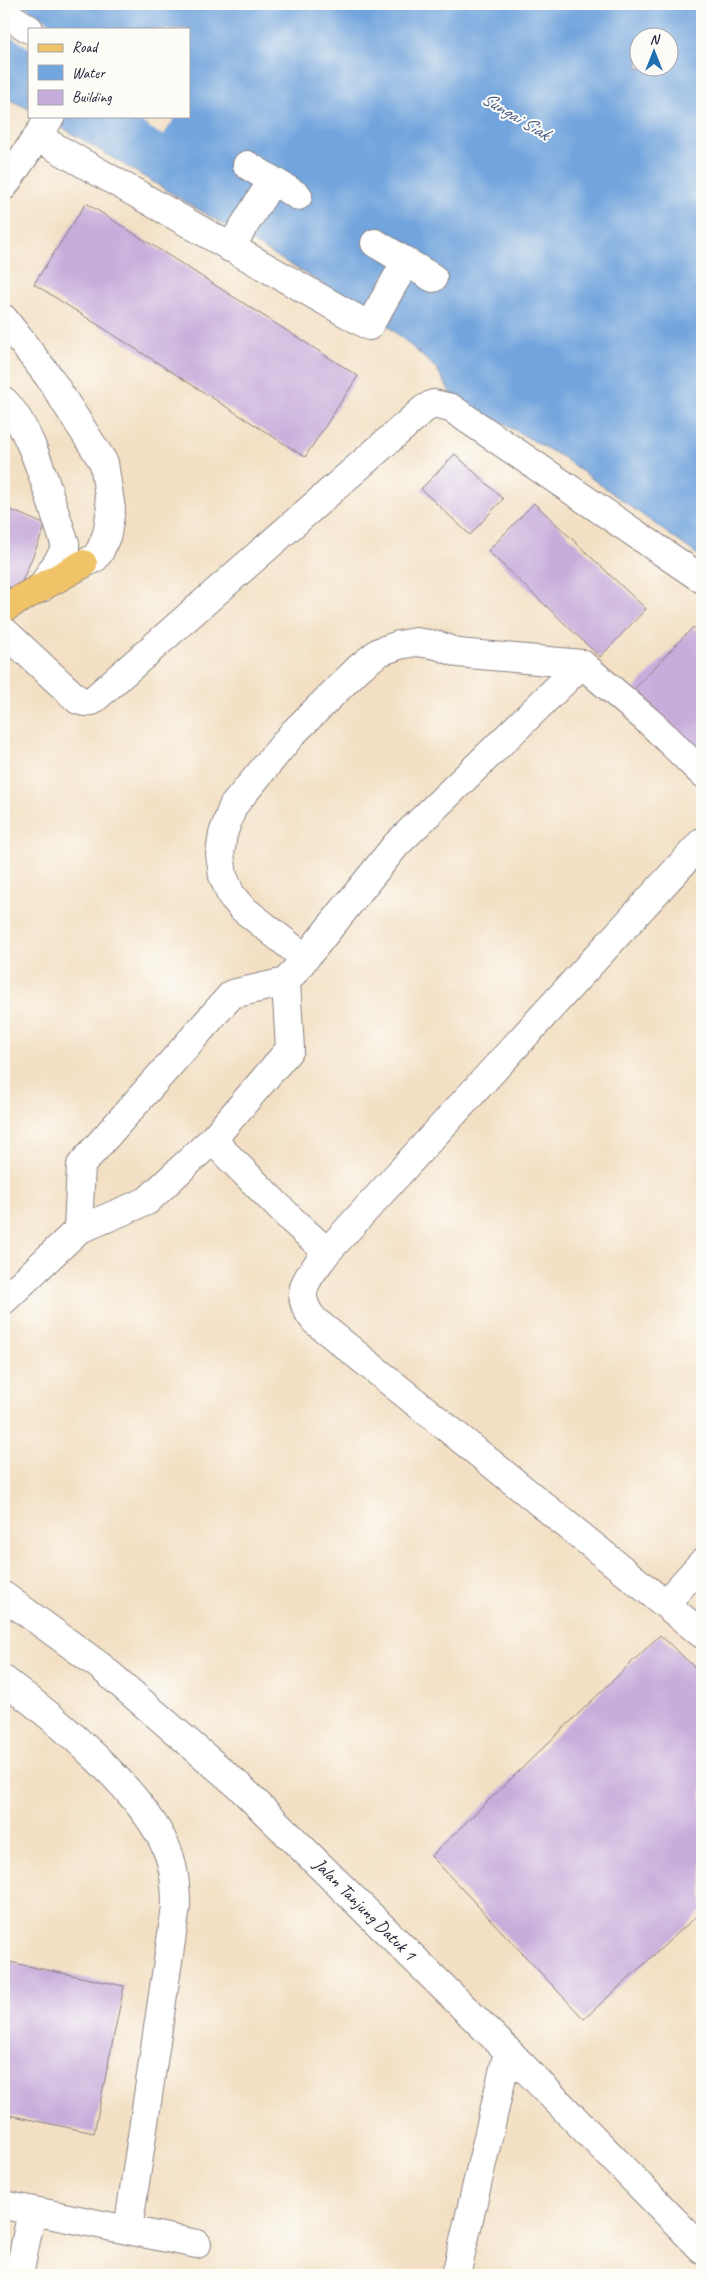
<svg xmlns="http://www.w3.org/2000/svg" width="706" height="2279" viewBox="0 0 706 2279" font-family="Caveat,sans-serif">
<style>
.water{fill:#72a4dd;stroke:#4a638c;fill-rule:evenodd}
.pier{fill:#f3e0c4}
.building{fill:#c7addb}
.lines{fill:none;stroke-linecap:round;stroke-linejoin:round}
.minor-casing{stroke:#8a8180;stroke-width:30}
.major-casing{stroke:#8a8180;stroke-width:30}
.minor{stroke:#fff;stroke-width:28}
.major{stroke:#f1c369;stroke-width:28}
.labels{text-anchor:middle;stroke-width:4;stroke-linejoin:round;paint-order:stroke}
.street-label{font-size:18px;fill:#22223b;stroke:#fdfcf7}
.water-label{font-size:19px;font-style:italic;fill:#465c84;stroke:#fdfcf7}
</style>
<rect width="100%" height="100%" fill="#fdfcf7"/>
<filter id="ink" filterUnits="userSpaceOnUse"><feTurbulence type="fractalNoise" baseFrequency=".02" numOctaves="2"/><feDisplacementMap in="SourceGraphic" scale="10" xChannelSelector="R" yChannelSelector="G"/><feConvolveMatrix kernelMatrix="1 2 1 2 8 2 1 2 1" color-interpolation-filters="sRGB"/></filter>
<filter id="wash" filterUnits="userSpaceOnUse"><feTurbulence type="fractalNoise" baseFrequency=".0096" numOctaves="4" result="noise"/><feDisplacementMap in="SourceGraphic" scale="20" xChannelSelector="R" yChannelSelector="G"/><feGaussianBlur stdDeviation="1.12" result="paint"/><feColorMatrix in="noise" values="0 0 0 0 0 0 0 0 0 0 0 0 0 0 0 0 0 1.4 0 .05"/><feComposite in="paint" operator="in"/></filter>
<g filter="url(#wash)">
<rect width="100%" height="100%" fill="#f3e0c4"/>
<path class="water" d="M4 4H702V558L562 457 451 394 437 369 379 318 43 116H189V29H29V109L4 97ZM638 38H668V68H638Z"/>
<path class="pier" d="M4 4H21L60 29H29V48L4 32Z
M132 116H176L163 136Z"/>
<g id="blocks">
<path class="building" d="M86 203 358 376 305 457 34 284Z
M455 454 503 499 470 535 421 489Z
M534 503 646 609 600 657 488 551Z
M4 507 46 525 18 591 4 585Z
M693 627 702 636V754L634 689Z
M660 1635 702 1674V1911L584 2019 431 1856Z
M4 1961 124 1986 94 2133 4 2114Z"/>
</g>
</g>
<g filter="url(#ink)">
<use href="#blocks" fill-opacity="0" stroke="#8a8180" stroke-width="1"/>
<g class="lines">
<defs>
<path id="minor" d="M6 14 29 29
M37 137 51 116
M247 165 298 196
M4 186 37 137 369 326 406 262
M375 243 433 278
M230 248 272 181
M4 319 49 377 104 463 111 509 107 534 100 551 95 558 83 564
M4 401C34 431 50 502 65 543V550L41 588
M4 631 78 700 85 702 92 701 424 409 433 404 451 408 702 579
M305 958 242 908 231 895 223 876 220 854 223 834 233 806 294 732 360 667 379 652 399 645 416 642 437 645 458 653 582 664
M212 1140 292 1220 327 1252 702 842
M78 1230 81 1165 232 994 286 982 396 845 582 664 653 725 702 773
M327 1252C309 1277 290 1292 315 1321L702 1634
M4 1300 78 1230 147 1201 212 1140 290 1049 286 982
M4 1596 100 1666 239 1786 508 2051 702 2249
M665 1604 702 1563
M4 1680C55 1718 148 1795 169 1855 175 1872 176 1889 176 1907L128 2230
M4 2205 197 2244
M19 2275 32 2211
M456 2275 508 2051"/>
<path id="major" d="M4 608 83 564"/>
</defs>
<use href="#minor" class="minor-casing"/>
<use href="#major" class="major-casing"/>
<use href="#minor" class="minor"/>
<use href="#major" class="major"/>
</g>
</g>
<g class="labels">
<g class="street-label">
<text transform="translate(365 1909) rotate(45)" y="6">Jalan Tanjung Datuk 1</text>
</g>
<g class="water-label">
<text transform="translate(516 115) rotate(31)" y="7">Sungai Siak</text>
</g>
</g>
<rect width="706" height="2279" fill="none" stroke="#fdfcf7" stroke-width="20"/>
<rect x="28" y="28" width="162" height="90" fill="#fdfcf7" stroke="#a5a5ac"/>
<rect x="38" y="44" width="25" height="8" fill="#f1c369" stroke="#a5a5ac"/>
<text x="72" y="52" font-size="15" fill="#22223b">Road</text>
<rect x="38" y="65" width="25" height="15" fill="#72a4dd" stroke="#a5a5ac"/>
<text x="72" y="78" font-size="15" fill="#22223b">Water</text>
<rect x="38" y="90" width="25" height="15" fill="#c7addb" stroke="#a5a5ac"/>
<text x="72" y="102" font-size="15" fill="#22223b">Building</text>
<g transform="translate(654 52)"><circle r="24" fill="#fdfcf7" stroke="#a5a5ac"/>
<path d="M0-4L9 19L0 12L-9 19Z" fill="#1f6fb2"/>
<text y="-8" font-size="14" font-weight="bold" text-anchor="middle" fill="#22223b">N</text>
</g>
</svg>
